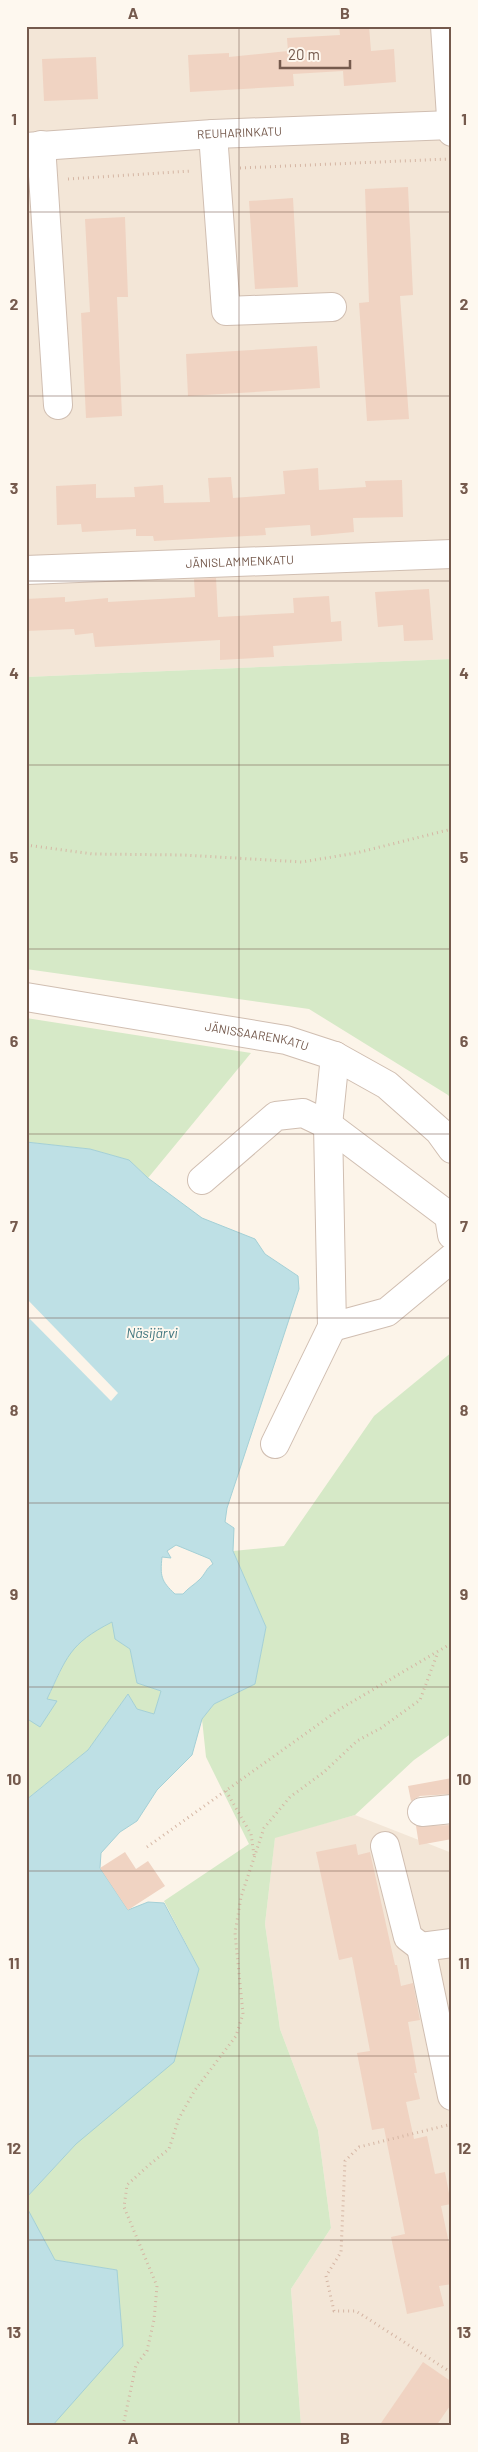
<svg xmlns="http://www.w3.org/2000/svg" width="478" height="2452" viewBox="0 0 478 2452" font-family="Barlow,sans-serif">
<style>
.residential{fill:#f3e6d7}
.green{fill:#d6e9c7}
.water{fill:#bee0e5;stroke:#a4d0d6;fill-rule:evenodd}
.pier{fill:#fcf4e9}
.building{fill:#f0d3c2}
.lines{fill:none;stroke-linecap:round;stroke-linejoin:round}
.minor-casing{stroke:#d0beb1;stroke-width:30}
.path{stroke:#d5b6a4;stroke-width:3;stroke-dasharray:1 4;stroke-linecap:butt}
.minor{stroke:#fff;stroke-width:28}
.grid{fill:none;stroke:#755a4d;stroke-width:1;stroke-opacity:0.55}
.labels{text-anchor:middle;stroke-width:4;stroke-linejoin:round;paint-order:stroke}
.street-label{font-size:12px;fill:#755a4d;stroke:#fef8ef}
.water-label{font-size:14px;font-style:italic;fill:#447880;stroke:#fef8ef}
.neatline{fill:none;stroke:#755a4d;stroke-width:2}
.grid-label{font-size:16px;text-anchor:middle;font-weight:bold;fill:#755a4d}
</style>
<rect width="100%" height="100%" fill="#fcf4e9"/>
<path class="residential" d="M26 26H452V659L26 677Z
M355 1815 452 1853V2426H301L291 2289 331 2228 318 2130 280 2029 265 1924 275 1837Z"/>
<path class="green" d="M452 659V1100L448 1095 309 1009 26 969V677Z
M26 1018 251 1053 148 1178 129 1160 90 1149 26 1142Z
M452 1352V1733L414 1760 355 1815 275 1838 265 1924 280 2029 318 2130 331 2228 291 2289 301 2426H52L60 2416 117 2270 55 2260 26 2206V2198L76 2144 199 1969 164 1901 249 1844 206 1757 202 1719 214 1704 255 1684 266 1627 233 1551 284 1546 374 1416Z
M112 1621 116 1639 130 1649 137 1683 161 1691 154 1714 137 1709 128 1694 88 1750 26 1800V1724L29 1719 40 1726 56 1702 47 1699 69 1653 89 1634Z"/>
<path class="water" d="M26 1142 90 1149 129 1160 148 1178 202 1218 255 1239 265 1254 298 1276 299 1289 227 1508 225 1522 234 1528 233 1551 266 1627 255 1684 214 1704 202 1719 192 1755 157 1790 137 1821 120 1832 101 1853 100 1868 128 1910 148 1902 164 1903 199 1969 174 2062 76 2144 26 2198V1800L88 1750 128 1694 137 1709 154 1714 161 1691 137 1683 130 1649 115 1639 112 1622C69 1644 67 1657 47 1699L57 1701 40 1727 29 1720 26 1724ZM176 1545 210 1559 213 1564C206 1568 205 1575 199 1580 194 1585 188 1588 183 1594H175C161 1581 160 1576 162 1557L171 1558 167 1551Z
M26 2206 55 2260 117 2270 123 2346 52 2426H26Z"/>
<path class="pier" d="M26 1298 118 1393 111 1401 26 1315Z"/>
<path class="building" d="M339 26H369L371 51 394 49 396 82 344 86 343 71 293 74 294 86 190 92 188 55 229 53V57L288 51 287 38 340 35Z
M96 57 98 99 44 101 42 59Z
M408 187 413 295 400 296 409 419 367 421 359 303 369 302 365 189Z
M293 198 298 287 255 289 249 201Z
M125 217 128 297H117L122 416 86 418 81 313 90 312 85 219Z
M317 346 320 388 188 396 186 354Z
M318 468 319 490 366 487 365 481 402 480 403 517 353 518 354 532 311 536 310 525 265 528 266 535 154 541 153 536H136V529L82 532 81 524 57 525 56 486 96 484V498L135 497 134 487 163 485 164 503 210 502 208 478 231 477 233 498 285 494 283 471Z
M216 578 218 617 294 613 293 598 329 596 331 622 341 621 342 641 273 646 274 657 220 660V640L95 647 93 633 75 635 74 629 26 631V599L65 597V602L108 598V602L195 597 194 579Z
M429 589 433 640 404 641 403 625 378 627 375 592Z
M452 1778V1794L420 1796 411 1801 408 1786Z
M452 1825V1839L419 1845 416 1826Z
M356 1844 358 1855 370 1852 395 1965H397L401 1986 413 1983 420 2020 408 2022 417 2073H414L420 2099 406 2102 414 2139 427 2136 435 2174 445 2172 451 2204 441 2206 452 2257V2284L439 2286 444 2306 407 2314 391 2237 405 2234 384 2128 372 2130 357 2053 370 2051 352 1957 339 1960 316 1852Z
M125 1852 136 1869 148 1861 165 1886 128 1910 100 1868Z
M423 2362 452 2382V2403L436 2426H379Z"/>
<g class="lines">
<defs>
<g id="minor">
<path d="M445 26 452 132"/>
<path d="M213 134 226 311 332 307"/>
<path d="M41 145 58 405"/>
<path id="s1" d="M26 147 213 134 452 125"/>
<path id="s2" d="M26 570 452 554"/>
<path id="s3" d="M26 997 286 1040 335 1056 387 1085 439 1131 452 1149"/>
<path d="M202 1180 276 1116 303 1113 328 1125 449 1216 452 1235"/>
<path d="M332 1327 387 1312 452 1258"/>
<path d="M275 1444 332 1327 328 1125 335 1056"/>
<path d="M422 1812 452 1809"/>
<path d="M385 1846 408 1937 421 1947"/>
<path d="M452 1943 421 1947 452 2096"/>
</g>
</defs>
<use href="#minor" class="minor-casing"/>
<path class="path" d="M240 168 449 159
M68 179 191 171
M26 845 93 854 184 855 302 862 356 853 452 829
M226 1791 251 1834 254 1855
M147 1847 340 1709 452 1643
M452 2124 359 2147 345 2161 341 2252 326 2276 334 2311H356L452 2373
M123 2426 136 2365 147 2351 154 2320 157 2286 124 2207 127 2185 149 2165 169 2149 179 2118 195 2090 236 2036 243 2014 235 1933 241 1897 264 1828 290 1797 324 1772 357 1741 381 1728 420 1700 438 1652"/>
<use href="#minor" class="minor"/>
</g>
<path class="grid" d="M239 26V2426M26 212H452M26 396H452M26 581H452M26 765H452M26 949H452M26 1134H452M26 1318H452M26 1503H452M26 1687H452M26 1871H452M26 2056H452M26 2240H452"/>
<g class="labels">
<g class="street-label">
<text dy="4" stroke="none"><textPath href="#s1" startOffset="214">REUHARINKATU</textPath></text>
<text dy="4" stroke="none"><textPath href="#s2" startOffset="214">JÄNISLAMMENKATU</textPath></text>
<text dy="4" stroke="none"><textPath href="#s3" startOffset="234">JÄNISSAARENKATU</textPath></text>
</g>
<g class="water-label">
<text x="152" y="1338">Näsijärvi</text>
</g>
</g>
<rect width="478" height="2452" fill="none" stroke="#fef8ef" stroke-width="55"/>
<path d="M280 60v8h70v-8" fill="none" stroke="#755a4d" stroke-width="2.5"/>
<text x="288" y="60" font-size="15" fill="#755a4d" stroke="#fef8ef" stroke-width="4" paint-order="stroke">20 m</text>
<rect x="28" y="28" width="422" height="2396" class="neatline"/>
<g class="grid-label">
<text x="133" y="19">A</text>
<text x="345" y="19">B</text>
<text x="14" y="125">1</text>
<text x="464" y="125">1</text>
<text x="14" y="310">2</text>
<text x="464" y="310">2</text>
<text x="14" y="494">3</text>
<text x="464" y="494">3</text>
<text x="14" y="679">4</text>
<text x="464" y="679">4</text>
<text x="14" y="863">5</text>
<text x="464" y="863">5</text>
<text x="14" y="1047">6</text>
<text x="464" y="1047">6</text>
<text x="14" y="1232">7</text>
<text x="464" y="1232">7</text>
<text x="14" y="1416">8</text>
<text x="464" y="1416">8</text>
<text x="14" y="1600">9</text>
<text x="464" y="1600">9</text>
<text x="14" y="1785">10</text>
<text x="464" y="1785">10</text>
<text x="14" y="1969">11</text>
<text x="464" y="1969">11</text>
<text x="14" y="2154">12</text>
<text x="464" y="2154">12</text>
<text x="14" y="2338">13</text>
<text x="464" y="2338">13</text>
<text x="133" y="2444">A</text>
<text x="345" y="2444">B</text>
</g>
</svg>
